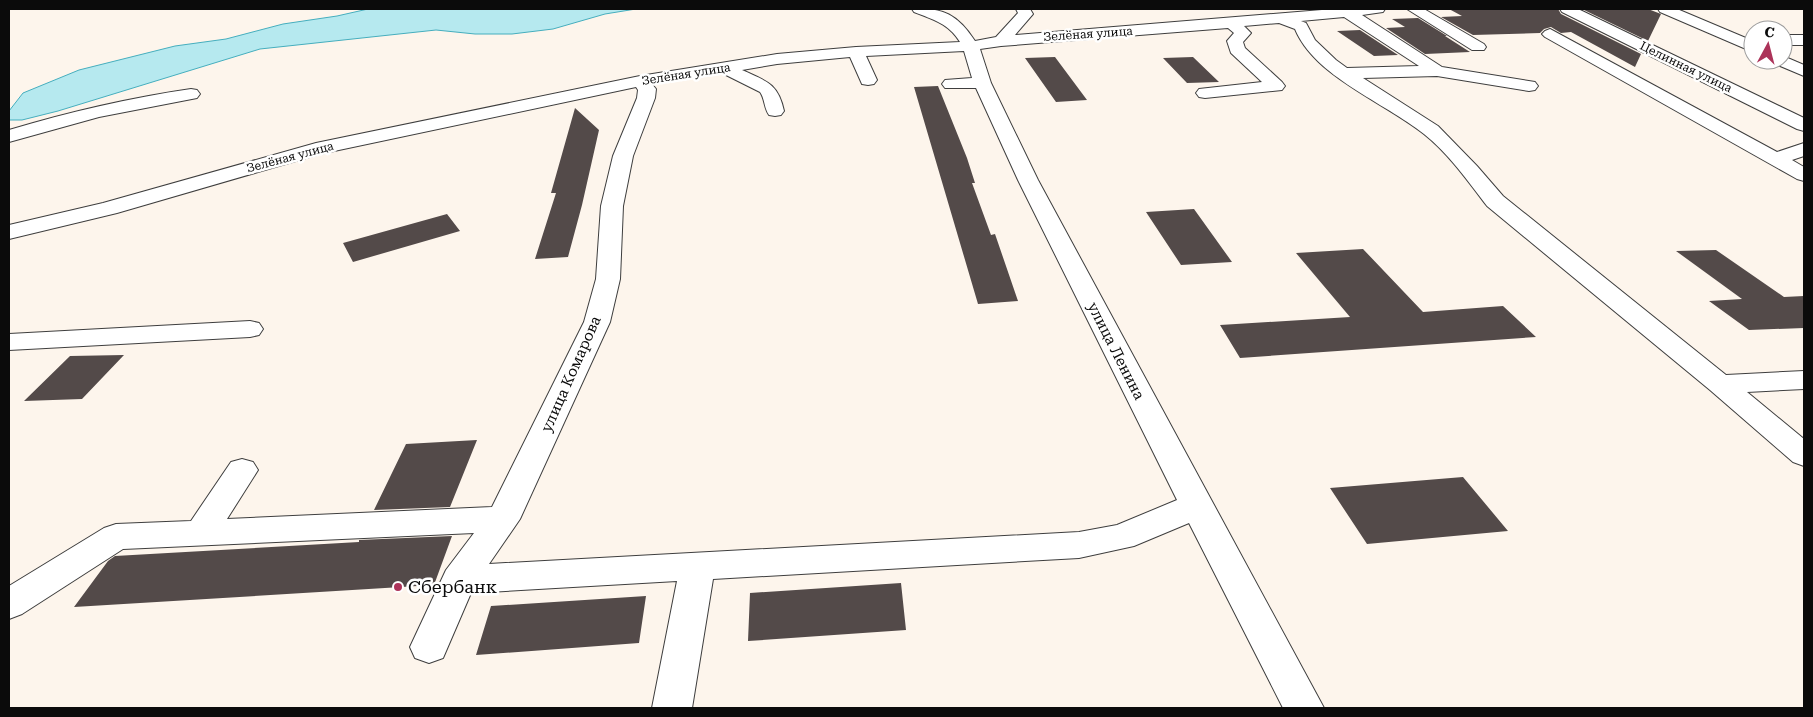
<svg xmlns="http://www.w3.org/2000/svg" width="1813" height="717" viewBox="0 0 1813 717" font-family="'Roboto Serif',serif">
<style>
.water{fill:#b6e9ef;stroke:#45aebe}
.building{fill:#534a49}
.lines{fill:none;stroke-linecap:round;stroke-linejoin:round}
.minor-casing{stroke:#3e3e3e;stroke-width:2}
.minor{fill:#fff;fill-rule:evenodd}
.poi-dot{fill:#ac3359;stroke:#fff;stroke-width:2}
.labels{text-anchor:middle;stroke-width:5;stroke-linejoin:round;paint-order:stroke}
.far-street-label{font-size:12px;fill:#0b0b0b;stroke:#fff}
.street-label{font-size:15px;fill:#0b0b0b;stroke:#fff}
.near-poi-label{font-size:18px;fill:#0b0b0b;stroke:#fff;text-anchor:start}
</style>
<rect width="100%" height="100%" fill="#fdf5ec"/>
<path class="water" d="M368 9H636L605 14 553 29 512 34H475L436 30 260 49 58 111 22 120H9V111L23 93 79 70 175 46 226 39 283 24 337 16Z"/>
<path class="building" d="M1449 9H1558L1561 14 1641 54 1635 67 1571 32 1561 33 1551 27 1544 29 1540 33 1473 35 1441 17 1462 16Z
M1582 9H1648L1661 14 1648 41Z
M1418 18 1447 36H1445L1470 52 1425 54 1386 28 1405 27 1392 19Z
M1360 30 1398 55 1374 56 1337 31Z
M1055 57 1087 100 1056 102 1025 58Z
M1193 57 1219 82 1187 83 1163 58Z
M938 86 967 158 975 183H972L991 235 995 234 1018 301 978 304 914 87Z
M575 108 599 130 582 205 568 257 535 259 556 193H551Z
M1194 209 1232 262 1181 265 1146 212Z
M447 214 460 231 353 262 343 243Z
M1363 249 1423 312 1503 306 1536 337 1240 358 1220 325 1350 317 1296 253Z
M1716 250 1784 297 1804 296V328L1749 330 1709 301 1742 299 1676 251Z
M124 355 82 399 24 401 70 356Z
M477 440 450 507 374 510 406 444Z
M1463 477 1508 531 1367 544 1330 488Z
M452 536 434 585 74 607 108 561 115 556 359 542V540Z
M901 583 906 630 748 641 750 593Z
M646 596 639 643 476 655 491 606Z"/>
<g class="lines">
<defs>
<path id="minor" d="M912 9C943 7 958 15 975 41L996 37 1018 13 1016 9H1030L1033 14 1015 35 1334 9H1385L1383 12 1362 15 1442 67 1535 82 1538 86 1535 90 1529 91 1437 76 1363 78 1438 126 1477 166 1503 196 1726 375 1804 371V389L1747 392 1804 439V466L1793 462 1710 390 1487 206C1468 181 1448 153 1424 134 1384 102 1315 77 1295 29L1279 23 1244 26 1251 33 1243 42 1245 48 1282 82 1285 86 1282 90 1205 98 1199 97 1196 93 1199 89 1262 82 1231 53 1227 41 1234 33 1228 28 1001 46 980 49 991 83 1038 180 1324 708H1283L1189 523 1134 546 1079 558 713 579 692 708H652L677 581 471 593 443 658 429 663 415 658 410 647 446 570 474 533 123 549 22 614 9 619V586L104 528 116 524 191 521 231 462 242 459 253 462 258 470 227 519 492 507 584 322 596 279 601 206 613 156 637 98 638 90 636 87 320 154 117 213 9 239V225L103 203 316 143 640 76 777 54 856 47 960 42C948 23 934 20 914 12ZM1344 17 1419 66 1347 68 1336 60 1315 40 1306 23 1301 21ZM964 51 972 78 945 80 942 84 945 88H976L1018 180 1177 500 1117 525 1079 532 489 564 520 519 610 322 620 279 623 206 633 156 655 98 656 89 652 84 722 73 760 92C765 99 764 108 769 115L775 116 781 115 784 111C778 83 766 81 742 70L777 64 850 57 862 84 868 85 874 84 877 80 866 56Z
M1407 9H1424L1484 44 1486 47 1484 50H1472Z
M1560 9H1578L1804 118V131L1797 129 1562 12Z
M1658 9H1677L1753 41V52L1660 12Z
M1550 29 1777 152 1804 143V156L1792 160 1804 167V181L1797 179 1545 37 1542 34 1545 31Z
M1783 35H1804V45H1783Z
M1783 56 1804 65V76L1773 63 1771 60H1783Z
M191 89 197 90 200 94 197 98 99 117 9 142V130C69 112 129 98 191 89Z
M250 321 259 323 263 329 259 335 250 337 9 350V334Z"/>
</defs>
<use href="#minor" class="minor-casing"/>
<use href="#minor" class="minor"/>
</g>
<circle class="poi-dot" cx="398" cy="587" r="5"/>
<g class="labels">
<g class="far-street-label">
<text transform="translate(1088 34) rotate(-4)" y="4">Зелёная улица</text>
<text transform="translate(1686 67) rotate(26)" y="4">Целинная улица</text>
<text transform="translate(686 74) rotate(-9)" y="4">Зелёная улица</text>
<text transform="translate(290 157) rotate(-15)" y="4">Зелёная улица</text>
</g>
<g class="street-label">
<text transform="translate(1116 351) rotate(63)" y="5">улица Ленина</text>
<text transform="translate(571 374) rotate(-66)" y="5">улица Комарова</text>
</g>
<g class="near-poi-label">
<text x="408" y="593">Сбербанк</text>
</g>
</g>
<rect width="1813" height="717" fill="none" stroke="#0b0b0b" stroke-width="20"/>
<g transform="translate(1768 45) rotate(7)"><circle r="24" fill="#ffffff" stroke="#9d9d9d"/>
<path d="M0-4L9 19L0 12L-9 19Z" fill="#ac3359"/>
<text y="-8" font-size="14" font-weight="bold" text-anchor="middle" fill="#0b0b0b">С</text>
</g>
</svg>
